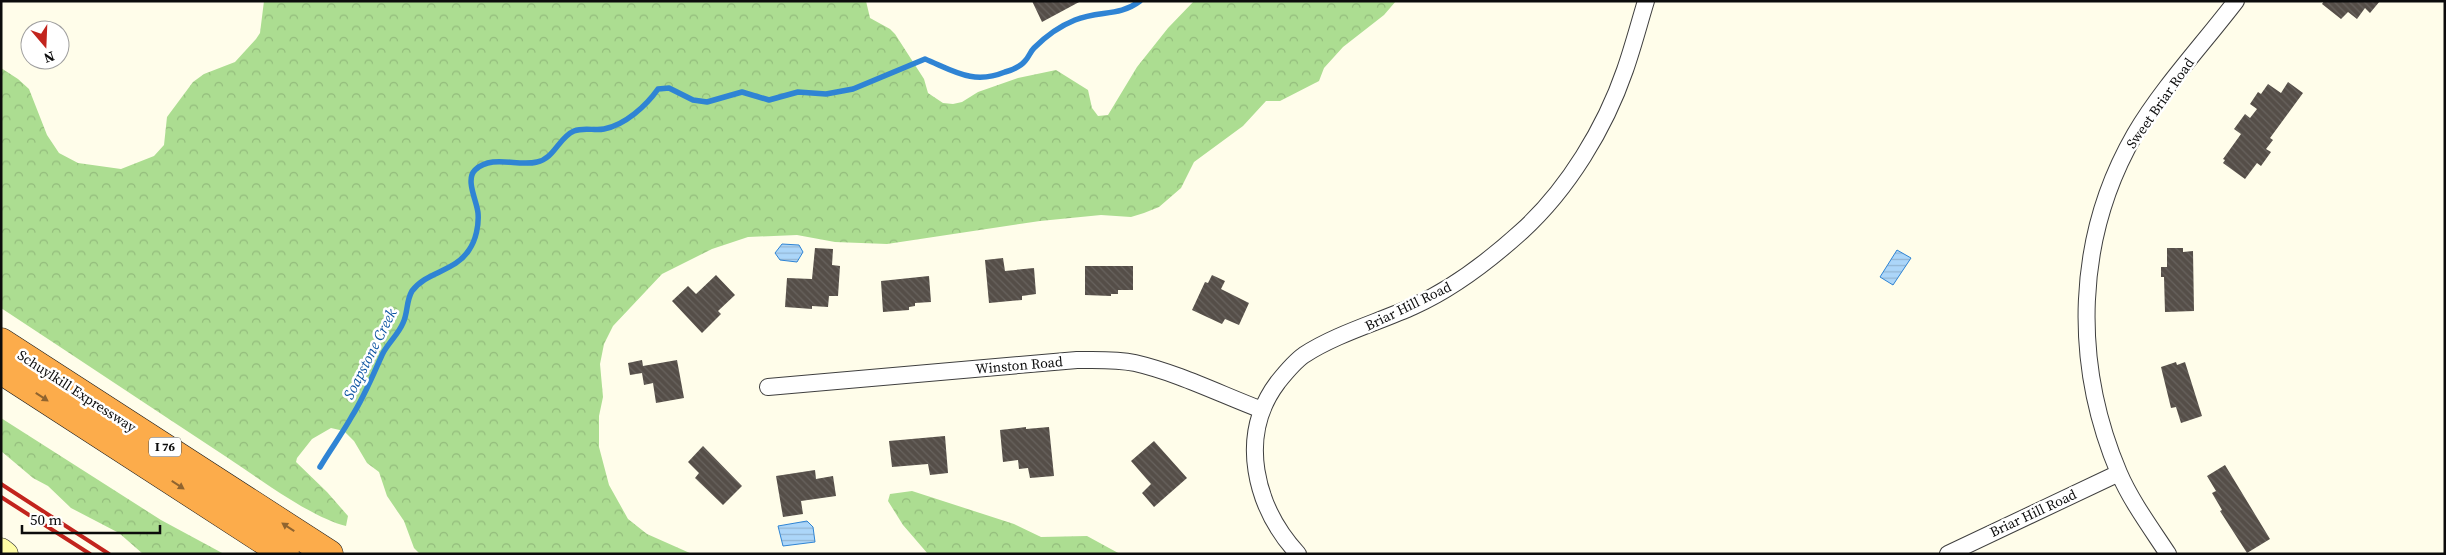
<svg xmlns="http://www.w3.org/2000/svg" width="2446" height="555" viewBox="0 0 2446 555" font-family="'Source Serif 4',serif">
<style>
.forest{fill:url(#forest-crowns)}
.water{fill:url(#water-rules);stroke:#2f84d4}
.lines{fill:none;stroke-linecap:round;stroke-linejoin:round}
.stream{stroke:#2f84d4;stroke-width:5.5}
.building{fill:url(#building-back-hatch)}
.street-casing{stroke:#3f3f3f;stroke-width:18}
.secondary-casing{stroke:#2e2e2e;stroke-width:25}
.highway-casing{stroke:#1d1d1d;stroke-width:29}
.street{stroke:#fff;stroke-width:16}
.secondary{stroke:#fffda5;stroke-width:24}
.highway{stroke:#fcac4b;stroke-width:28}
.rail{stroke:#c2241d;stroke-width:4}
.oneway{fill:#90642f}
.labels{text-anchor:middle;stroke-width:5;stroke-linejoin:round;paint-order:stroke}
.shield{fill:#fff;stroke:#555;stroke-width:1}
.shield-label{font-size:12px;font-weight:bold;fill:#0c0c0c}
.street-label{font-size:14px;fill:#0c0c0c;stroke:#fff}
.water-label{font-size:15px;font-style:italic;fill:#0f56a3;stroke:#fff}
</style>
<defs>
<pattern id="forest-crowns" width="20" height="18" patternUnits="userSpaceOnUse" patternTransform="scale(1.25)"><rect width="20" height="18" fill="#acdd91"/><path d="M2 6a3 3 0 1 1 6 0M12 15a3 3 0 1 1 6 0" fill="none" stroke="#93bc7c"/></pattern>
<pattern id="water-rules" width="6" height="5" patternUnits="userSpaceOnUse" patternTransform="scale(1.25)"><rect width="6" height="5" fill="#acd6f9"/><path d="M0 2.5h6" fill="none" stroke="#93b6d4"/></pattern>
<pattern id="building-back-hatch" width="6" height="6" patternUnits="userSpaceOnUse" patternTransform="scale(1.25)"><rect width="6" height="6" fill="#554e48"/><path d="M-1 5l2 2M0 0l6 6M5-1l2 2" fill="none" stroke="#68635e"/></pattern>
</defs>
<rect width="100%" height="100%" fill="#fffdea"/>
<path class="forest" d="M264 1H866L870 18 890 29 895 34 924 79 928 93 943 103 953 104 962 102 978 92 1018 78 1056 70 1088 90 1092 108 1098 116 1108 115 1137 67 1168 28 1194 1H1396L1384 15 1343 47 1324 68 1319 81 1280 101H1266L1243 126 1194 162 1181 188 1159 207 1144 213 1131 217 1101 215 1040 221 887 244 835 242 797 235 748 237 712 249 662 274 613 326 604 344 600 364 603 397 599 416V447L609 485 628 519 647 534 692 554H420L414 548 404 521 387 496 379 472 367 463 354 441 344 431 331 428 312 439 297 458 296 462 327 492 348 516 346 526C312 518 258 478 228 458 152 408 77 358 1 308V68L18 79 29 89 47 135 59 153 78 163 121 169 154 156 164 145 167 117 193 82 204 74 235 62 256 39 260 33Z
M1 418 161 520 224 554H143L119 533 71 508 48 486 33 478 1 451Z
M912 491 1014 524 1041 537 1087 536 1120 554H928L903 525 888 501 890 494Z"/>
<path class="water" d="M782 244 799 245 803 252 797 262 780 260 775 253Z
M1897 250 1911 258 1893 285 1880 277Z
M807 521 813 527 815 542 783 546 778 526Z"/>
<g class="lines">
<path class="stream" d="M320 467C330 450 342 434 352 416 364 397 373 375 382 355 387 344 398 335 403 323 408 313 406 301 412 291 427 271 455 272 469 250 476 240 479 225 478 213 477 201 465 180 475 170 492 154 518 167 537 162 554 159 559 137 574 131 584 127 595 131 604 129 625 125 646 106 658 89L669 88 693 100 707 102 742 92 769 100 798 92 826 94 853 89 925 59C954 71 973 85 1005 72 1012 70 1021 66 1025 61 1029 57 1030 52 1034 48 1045 37 1060 26 1075 20 1099 10 1119 17 1140 1"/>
</g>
<path class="building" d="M1032 1H1081L1042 22Z
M2324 1H2380L2370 13 2365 8 2357 19 2348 12 2341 19 2322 4Z
M2288 82 2303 93 2270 138 2273 140 2266 149 2271 152 2261 166 2257 163 2245 179 2223 163 2225 160 2223 159 2241 134 2234 129 2245 114 2250 118 2257 109 2250 104 2258 92 2261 94 2268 84 2281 93Z
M815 248 833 249 832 265 840 266 838 296H829L828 307 812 306V309L785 307 787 278 812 279Z
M2167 248H2183V252L2193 251 2194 311 2165 312 2164 277H2161V267H2167Z
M1003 258 1005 271 1034 268 1036 294 1022 296V300L989 303 985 260Z
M1085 266H1133V290H1118V294H1111V296L1085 295Z
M716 275 735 295 718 311 721 314 702 333 672 301 688 286 696 294Z
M1212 275 1225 281 1221 289 1249 303 1239 325 1225 319 1222 324 1192 310 1205 282 1208 283Z
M929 276 931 302 915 303V306L909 307V310L883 312 881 281Z
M642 360 643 366 677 360 684 398 656 403 653 383 644 385 642 373 630 375 628 363Z
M2176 362 2177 365 2185 362 2202 416 2181 423 2176 407 2171 408 2161 367Z
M1026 427V429L1049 427 1054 476 1030 478 1028 468 1019 469 1018 460 1003 462 1000 430Z
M945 436 948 473 930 475 928 464 892 467 889 441Z
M1154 441 1187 478 1154 507 1142 493 1151 484 1131 461Z
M703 446 742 486 723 505 695 478 699 473 688 462Z
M2225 465 2270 539 2247 553 2220 511 2222 510 2212 493 2216 491 2207 476Z
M815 470 816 479 833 476 836 496 801 501 803 514 783 517 776 476Z"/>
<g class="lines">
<defs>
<path id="street" d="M768 387 1077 360C1097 360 1116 359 1135 363 1178 373 1220 394 1262 410
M1298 554C1255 507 1237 436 1278 382 1286 372 1294 362 1304 355 1336 334 1379 322 1414 306 1454 288 1490 260 1522 231 1568 189 1605 128 1625 70 1633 47 1639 24 1646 1
M1948 554 2119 473
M2168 554C2151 528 2131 501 2119 473 2072 362 2075 238 2135 134 2162 88 2204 43 2236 1"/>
<path id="secondary" d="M1 550 6 554"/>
<path id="highway" d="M1 342 329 554
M1 370 285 554"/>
</defs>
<use href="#street" class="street-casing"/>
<use href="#secondary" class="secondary-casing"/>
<use href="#highway" class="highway-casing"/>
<use href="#street" class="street"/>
<use href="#secondary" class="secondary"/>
<use href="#highway" class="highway"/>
<path class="rail" d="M1 484 109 554
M1 497 90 554"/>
</g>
<defs><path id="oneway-solid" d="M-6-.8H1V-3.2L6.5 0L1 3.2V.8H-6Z" transform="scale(1.25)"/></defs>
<g class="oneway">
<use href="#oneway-solid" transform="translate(42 397) rotate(33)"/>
<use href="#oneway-solid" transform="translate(178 485) rotate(33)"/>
<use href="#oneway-solid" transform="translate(288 527) rotate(-147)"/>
</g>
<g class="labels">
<rect class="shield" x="149" y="437.5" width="32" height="19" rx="4"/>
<g class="shield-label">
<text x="165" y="451">I 76</text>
</g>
<g class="street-label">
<text transform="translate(2160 103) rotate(-55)" y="5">Sweet Briar Road</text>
<text transform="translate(1408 306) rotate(-26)" y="5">Briar Hill Road</text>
<text transform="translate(1019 365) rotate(-5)" y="5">Winston Road</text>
<text transform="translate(77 391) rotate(33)" y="5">Schuylkill Expressway</text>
<text transform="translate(2033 513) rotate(-25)" y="5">Briar Hill Road</text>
</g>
<g class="water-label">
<text transform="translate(370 354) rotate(-63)" y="5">Soapstone Creek</text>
</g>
</g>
<rect width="2446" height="555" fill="none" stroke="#0c0c0c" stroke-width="5"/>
<g transform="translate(45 45) rotate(161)"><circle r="24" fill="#ffffff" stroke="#9e9e9e"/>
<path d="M0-4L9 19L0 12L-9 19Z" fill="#c2241d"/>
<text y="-8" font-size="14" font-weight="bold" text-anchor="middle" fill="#0c0c0c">N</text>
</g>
<path d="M22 525v8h138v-8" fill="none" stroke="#0c0c0c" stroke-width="2.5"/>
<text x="30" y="525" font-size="15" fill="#0c0c0c" stroke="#ffffff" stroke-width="4" paint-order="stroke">50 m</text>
</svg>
